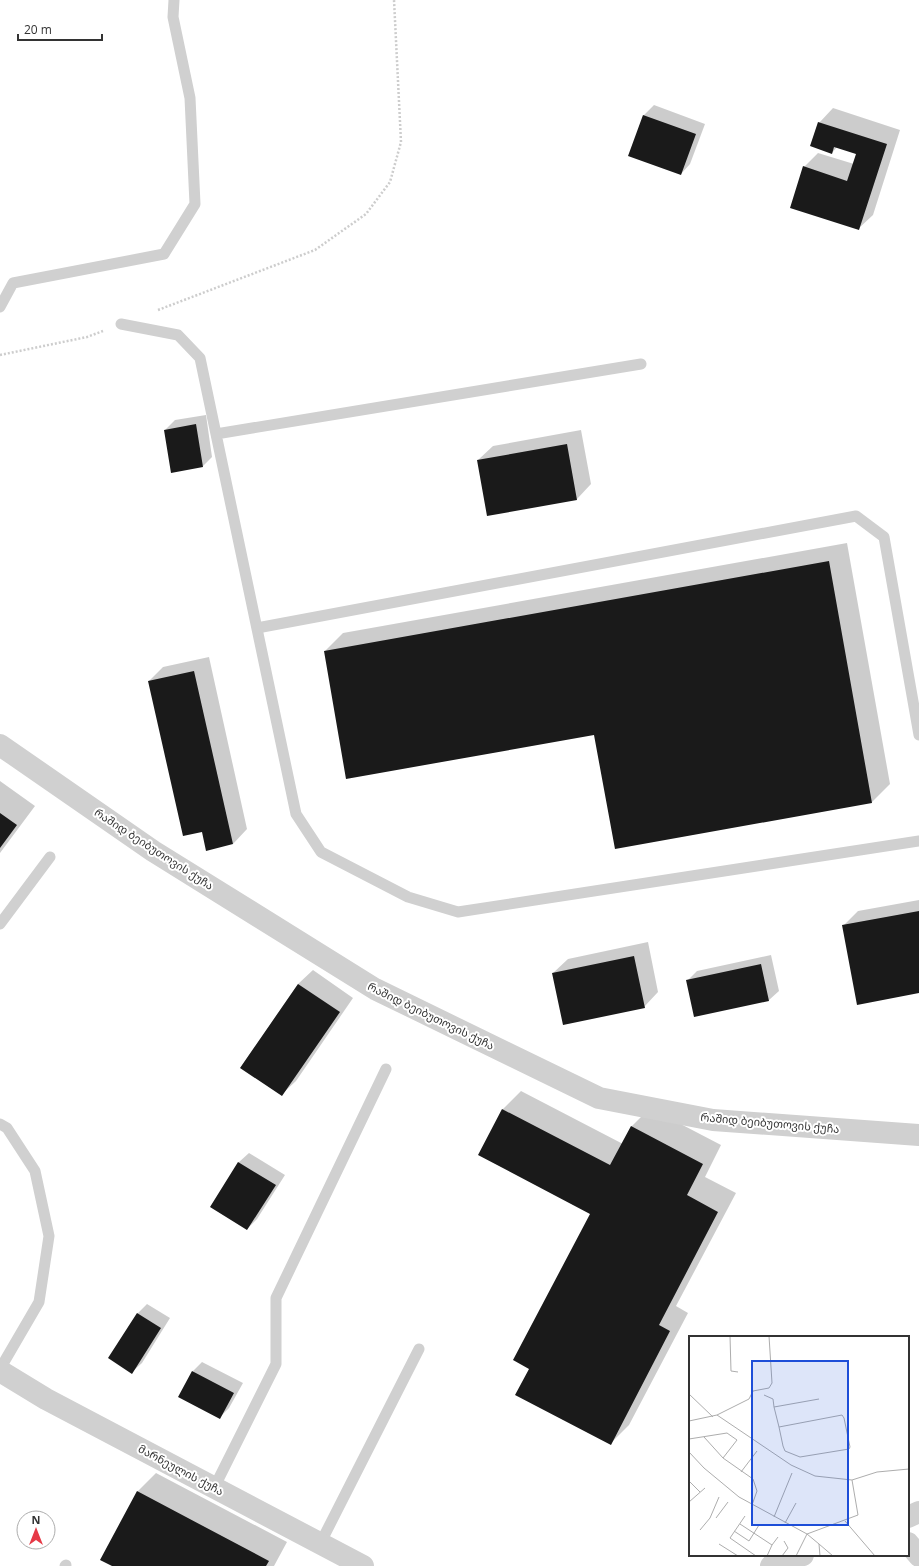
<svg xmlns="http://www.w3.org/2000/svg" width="919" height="1566" viewBox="0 0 919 1566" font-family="'Open Sans','Noto Sans Georgian',sans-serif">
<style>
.shadow{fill:#0003}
.building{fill:#1a1a1a}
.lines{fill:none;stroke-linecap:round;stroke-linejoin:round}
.path{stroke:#cdcdcd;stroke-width:2.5;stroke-dasharray:2 2;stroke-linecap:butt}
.service{stroke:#d0d0d0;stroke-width:11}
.minor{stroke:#d0d0d0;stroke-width:22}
.labels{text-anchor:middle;stroke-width:4;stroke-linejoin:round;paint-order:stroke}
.street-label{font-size:11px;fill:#333;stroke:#fff}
.inset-road{fill:none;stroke:#adadad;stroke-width:1}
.view{fill:#1d4ed8;fill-opacity:0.15;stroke:#1d4ed8;stroke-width:2}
.inset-edge{fill:none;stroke:#333;stroke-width:2}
</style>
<rect width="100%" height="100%" fill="#fff"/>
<path class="shadow" d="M654 105 705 124 690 164 681 174 630 156 644 115Z
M833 108 900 130 873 215 858 229 804 167 818 153 854 164 857 154 837 147 832 153 819 123Z
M206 415 212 457 203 466 165 430 175 420Z
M581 430 591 484 577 499 488 515 478 460 493 446Z
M847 543 890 784 872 802 616 848 595 734 325 651 343 633Z
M209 657 247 829 233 844 203 831 149 681 163 667Z
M0 781 35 806 0 853Z
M919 900V992L843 926 858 911Z
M648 942 658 992 644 1007 553 973 568 959Z
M771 955 779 991 769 1000 695 1016 687 981 697 971Z
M313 970 353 998 296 1081 281 1095 241 1067 298 984Z
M521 1091 623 1144 632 1126 650 1108 721 1145 705 1177 736 1193 676 1306 688 1313 629 1425 611 1443 530 1368 591 1213 479 1155 503 1109Z
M249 1153 285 1175 257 1219 247 1229 211 1206 239 1162Z
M147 1304 170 1318 142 1363 132 1372 137 1314Z
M202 1362 243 1383 229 1408 219 1418 193 1371Z
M156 1473 287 1542 274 1566H114L102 1559 138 1491Z"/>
<path class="building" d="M643 115 696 134 681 175 628 156Z
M818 122 887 144 859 230 790 208 803 166 847 181 856 154 834 147 832 154 810 146Z
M196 424 203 467 171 473 164 430Z
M567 444 577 500 487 516 477 460Z
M829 561 872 803 615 849 594 735 346 779 324 651Z
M194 671 233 844 206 851 202 832 183 836 148 681Z
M0 813 17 825 0 848Z
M919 911V993L857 1005 842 925Z
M634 956 645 1008 563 1025 552 973Z
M761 964 769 1001 694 1017 686 980Z
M298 984 340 1012 282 1096 240 1068Z
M502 1109 610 1165 631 1126 703 1164 687 1195 718 1212 659 1325 670 1331 611 1445 515 1395 529 1369 513 1360 590 1214 478 1155Z
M238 1162 276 1185 247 1230 210 1207Z
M137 1313 161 1328 132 1374 108 1358Z
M192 1371 234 1393 220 1419 178 1397Z
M137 1491 269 1561 266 1566H112L100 1560Z"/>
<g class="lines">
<path class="path" d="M158 310 315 250 366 214 390 182 401 142 394 0
M0 355 87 337 103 331"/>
<path class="service" d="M0 307 13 283 164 254 195 204 190 98 173 17 174 0
M121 324 178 335 200 358 296 814 321 852 408 897 458 912 919 841
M216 434 641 364
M257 628 856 516 884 537 919 735
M0 924 50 857
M0 1124 7 1128 35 1171 49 1236 39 1302 0 1369
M214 1488 276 1364V1298L386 1069
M320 1544 419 1349
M65 1566 66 1565"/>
<path class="minor" d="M0 745 153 851 375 989 599 1098 713 1120 919 1135
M0 1371 46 1399 363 1566
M908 1517 919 1512
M908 1543 919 1556
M771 1566 803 1555"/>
</g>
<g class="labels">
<g class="street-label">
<text transform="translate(154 849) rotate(33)" y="4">რაშიდ ბეიბუთოვის ქუჩა</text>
<text transform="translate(431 1016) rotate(26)" y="4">რაშიდ ბეიბუთოვის ქუჩა</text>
<text transform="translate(770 1123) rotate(5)" y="4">რაშიდ ბეიბუთოვის ქუჩა</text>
<text transform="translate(181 1470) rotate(28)" y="4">მარნეულის ქუჩა</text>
</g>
</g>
<g transform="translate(689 1336)">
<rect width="220" height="220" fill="#fff"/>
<path class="inset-road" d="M41 0 42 35 49 36M0 58 24 81M75 59 84 63 85 71 90 91 94 110 96 115 111 121 160 113 161 111 155 82 153 79 90 91M85 71 130 63M28 79 102 129 126 140 163 144 188 136 220 133M0 85 28 79 60 63 64 55 80 52 83 47 80 0M15 101 34 122 64 143 68 155 63 169M0 103 38 97 48 104 34 122M0 116 15 132 50 161 118 198 130 208 131 220M52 136 68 115M0 145 11 156M0 166 16 152M56 180 41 202 67 220M85 181 103 137M27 182 39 166M156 185 186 220M96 187 107 167M51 188 83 209 89 201M11 194 21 182 30 161M45 195 60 205 70 189M30 208 49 220M130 208 144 220M78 220 83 209M93 220 99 212 95 205M107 220 118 198 169 179 163 144"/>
<path class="view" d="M63 25H159V189H63Z"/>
<rect width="220" height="220" class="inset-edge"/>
</g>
<g transform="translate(36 1530)"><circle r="19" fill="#ffffff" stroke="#adadad"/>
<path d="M0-3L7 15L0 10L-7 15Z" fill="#e63946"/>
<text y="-6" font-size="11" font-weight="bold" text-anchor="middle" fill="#333333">N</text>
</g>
<path d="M18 34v6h84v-6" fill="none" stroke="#333333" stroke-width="2"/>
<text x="24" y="34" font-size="12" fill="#333333" stroke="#ffffff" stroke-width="3" paint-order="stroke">20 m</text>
</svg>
